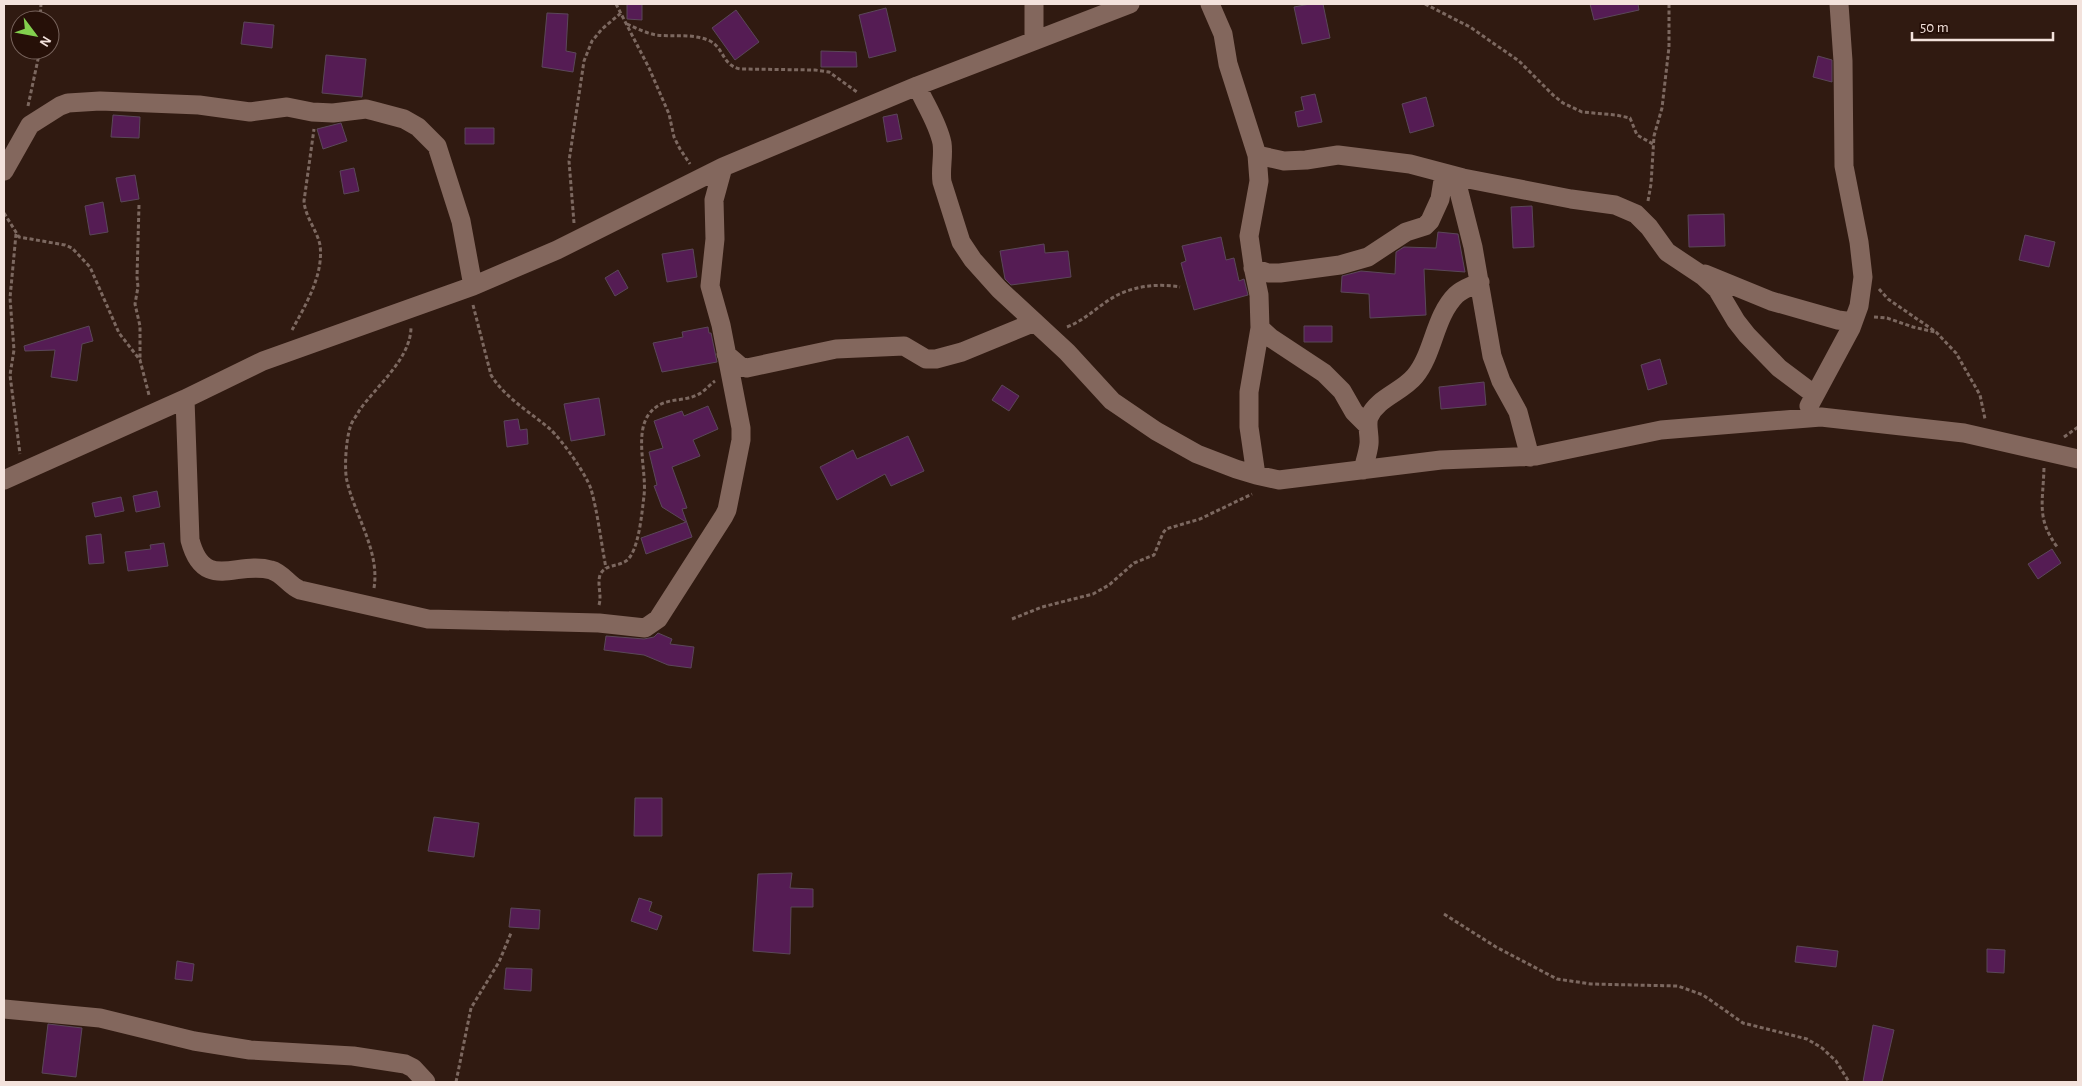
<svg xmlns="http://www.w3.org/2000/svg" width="2082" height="1086" viewBox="0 0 2082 1086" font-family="'Alegreya Sans',sans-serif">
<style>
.building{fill:#551c54;stroke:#5b4759}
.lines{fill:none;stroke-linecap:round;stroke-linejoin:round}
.path{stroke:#7c6860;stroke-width:3;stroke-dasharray:4 2.5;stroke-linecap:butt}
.minor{stroke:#83675d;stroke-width:19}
</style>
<rect width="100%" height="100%" fill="#301a11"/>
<path class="building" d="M627 4H642V20L627 19Z
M1310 4H1323L1330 38 1302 44 1294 7Z
M1590 4H1638L1639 10 1594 20Z
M886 8 896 51 869 58 859 15Z
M736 10 759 42 735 60 712 28Z
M547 13 568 14 566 51 576 53 573 72 542 67Z
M244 22 274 25 272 48 241 44Z
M821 51 856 52 857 67H821Z
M326 55 366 59 362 97 322 93Z
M1818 56 1832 60V82L1813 77Z
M1315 94 1322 122 1298 127 1295 112 1304 110 1301 97Z
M1426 97 1434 126 1410 133 1402 104Z
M897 114 902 139 887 142 883 117Z
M113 115 140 117 139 138 111 137Z
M341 123 347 141 323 149 317 129Z
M465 128H494V144H465Z
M354 168 359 191 344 194 340 171Z
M135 175 139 199 121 202 116 178Z
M103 202 108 232 90 235 85 206Z
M1532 206 1534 247 1513 248 1511 207Z
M1724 214 1725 246 1689 247 1688 215Z
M1438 232 1458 234 1465 272 1424 269 1426 315 1370 318 1369 294 1341 292 1342 276 1361 271 1395 274 1396 252 1404 247 1436 248Z
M2025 235 2055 242 2049 267 2019 260Z
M1221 237 1226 260 1234 258 1239 281 1244 279 1248 295 1194 310 1181 263 1186 261 1182 246Z
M1044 244 1045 253 1068 251 1071 277 1011 285 1005 279 1000 251Z
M693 249 697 277 667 282 662 254Z
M618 270 628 288 615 296 605 278Z
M89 326 93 341 82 344 77 381 51 377 55 350 25 351 24 346Z
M1304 326H1332V342H1304Z
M708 327 709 333H711L717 362 662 372 653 343 683 337 682 332Z
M1660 359 1667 384 1648 390 1641 365Z
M1484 382 1486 405 1441 409 1439 387Z
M1002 385 1019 396 1009 411 992 400Z
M599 398 605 435 571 441 564 404Z
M708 406 718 429 693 440 700 456 672 467 687 508 682 509 692 537 646 554 641 538 686 522 662 507 654 486 657 485 649 452 663 448 654 421 682 411 684 416Z
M518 419 520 430 527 429 528 444 507 447 504 421Z
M908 436 924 471 891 486 885 474 837 500 820 467 853 450 857 459Z
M157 491 160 507 136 512 133 496Z
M121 497 124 511 95 517 92 503Z
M101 534 104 563 89 564 86 536Z
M164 543 168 566 128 571 125 552 151 549 150 545Z
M2052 549 2061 563 2038 579 2028 564Z
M658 633 672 639 670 644 694 647 691 668 668 665 644 655 604 650 606 636 644 639 654 637Z
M635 798H662V836H634Z
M434 817 479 823 474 857 428 851Z
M792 873 790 888 813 889V907H791L790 954 753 951 758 874Z
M639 898 652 902 649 911 662 916 657 930 631 921Z
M511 908 540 910 539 929 509 927Z
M1797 946 1838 951 1836 967 1795 962Z
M1987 949 2005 950 2004 973 1987 972Z
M177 961 194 964 192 981 175 979Z
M506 968 532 969 531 991 504 989Z
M48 1024 82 1028 76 1077 42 1073Z
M1873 1025 1894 1030 1882 1082H1863Z"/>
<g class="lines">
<path class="path" d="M616 4 649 68 669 114 674 137 680 149 690 164
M1425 4 1470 27 1519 61 1553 95 1563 103 1582 112 1616 115 1630 118 1637 135 1653 144
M40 20 41 4
M627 24C636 28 646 33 656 35 673 37 693 33 710 41 724 48 722 65 740 69L815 70 829 72 857 92
M28 106 40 50
M1648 201 1651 184 1654 136 1662 108 1669 47V4
M139 205 137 277 138 287 135 304 140 326V360
M4 213 19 237 65 245 72 248 90 267 119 333 140 360 149 395
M574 223 569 161 584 61 592 41 602 29 621 13
M16 234 10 298 14 350 10 375 20 454
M1879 289 1888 299 1936 332 1956 353 1980 395 1985 419
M473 305 491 375C505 398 530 412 550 429 562 440 586 474 591 489 598 514 601 542 606 568
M1874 317 1887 318 1913 327 1935 332
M1067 327C1083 321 1095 309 1109 300 1130 286 1157 283 1180 287
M292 330C305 306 324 275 320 245 317 230 305 217 304 201L314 129
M2064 437 2078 427
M2044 468C2043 503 2036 519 2058 548
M374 588C380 551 355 516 347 481 344 470 346 440 350 428 351 422 356 417 359 411 376 386 410 360 411 328
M599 605C602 595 597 585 600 575 605 564 617 567 626 561 639 552 642 511 644 496 647 472 634 434 649 414 663 396 680 403 697 395 704 392 709 385 715 381
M1012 619 1042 607 1093 594 1109 585 1134 563 1154 555 1163 533 1166 529 1200 519 1252 494
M1444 914 1496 947 1557 979 1591 984 1678 986 1703 995 1743 1023 1807 1039 1822 1048 1836 1061 1849 1082
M456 1082 471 1008 499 962 511 933"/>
<path class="minor" d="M1210 4 1223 34 1228 64 1257 155 1259 181 1249 236 1254 271 1259 295 1260 328 1249 392V427L1256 475
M1034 40V4
M917 86C925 104 938 123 942 143 944 156 940 169 942 182L961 242 973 260 999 289 1067 352 1112 401 1156 431 1197 454 1236 469 1256 475 1279 480 1441 460 1536 456 1661 430 1821 417 1964 433 2078 459
M1257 155 1284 161 1306 160 1338 155 1410 164 1463 178 1571 199 1615 205 1636 214 1649 227 1667 252 1703 276 1717 289 1736 321 1747 335 1779 368 1815 395
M4 171 30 125 60 106 68 103 100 101 199 105 250 112 287 107 312 112 333 113 366 109 374 111 404 119 418 127 437 146 461 221 473 286
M1455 176 1473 247 1492 356 1501 381 1518 412 1530 457
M1253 268 1268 273H1280L1340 265 1368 257 1406 232 1425 226 1430 221 1440 199 1444 174
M1705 274 1771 301 1838 320 1853 322
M1260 328 1271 338 1324 373 1342 391 1354 412 1368 426
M726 354 740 366 747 368 836 349 904 346 926 359H936L962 352 1035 322
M185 399 190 540C204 593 237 560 271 570 283 573 289 586 300 590L428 619 599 623 645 628 658 619 724 516 727 510 741 440V428L721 325 710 286 715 239 714 200 723 167
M1809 406 1851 328 1859 306 1863 277 1859 242 1844 166 1843 61 1839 4
M1363 470C1365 461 1368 453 1369 444 1370 435 1366 425 1369 417 1377 398 1402 392 1415 376 1434 353 1434 317 1456 295 1462 289 1472 286 1480 282
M4 480 185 399 263 361 473 286 557 250 723 167 917 86 1130 4
M4 1009 100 1018 194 1041 250 1050 353 1056 405 1064 413 1068 426 1082"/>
</g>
<rect width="2082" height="1086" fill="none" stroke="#f3e2dc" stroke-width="10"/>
<g transform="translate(35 35) rotate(122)"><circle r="24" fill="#261008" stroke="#78645d"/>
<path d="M0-4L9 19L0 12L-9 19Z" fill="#83d04e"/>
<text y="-8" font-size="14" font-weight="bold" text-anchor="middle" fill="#f3e2dc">N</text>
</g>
<path d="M1912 32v8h141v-8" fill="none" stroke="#f3e2dc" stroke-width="2.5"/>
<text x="1920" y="32" font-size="15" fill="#f3e2dc" stroke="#261008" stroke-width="4" paint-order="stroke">50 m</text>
</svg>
